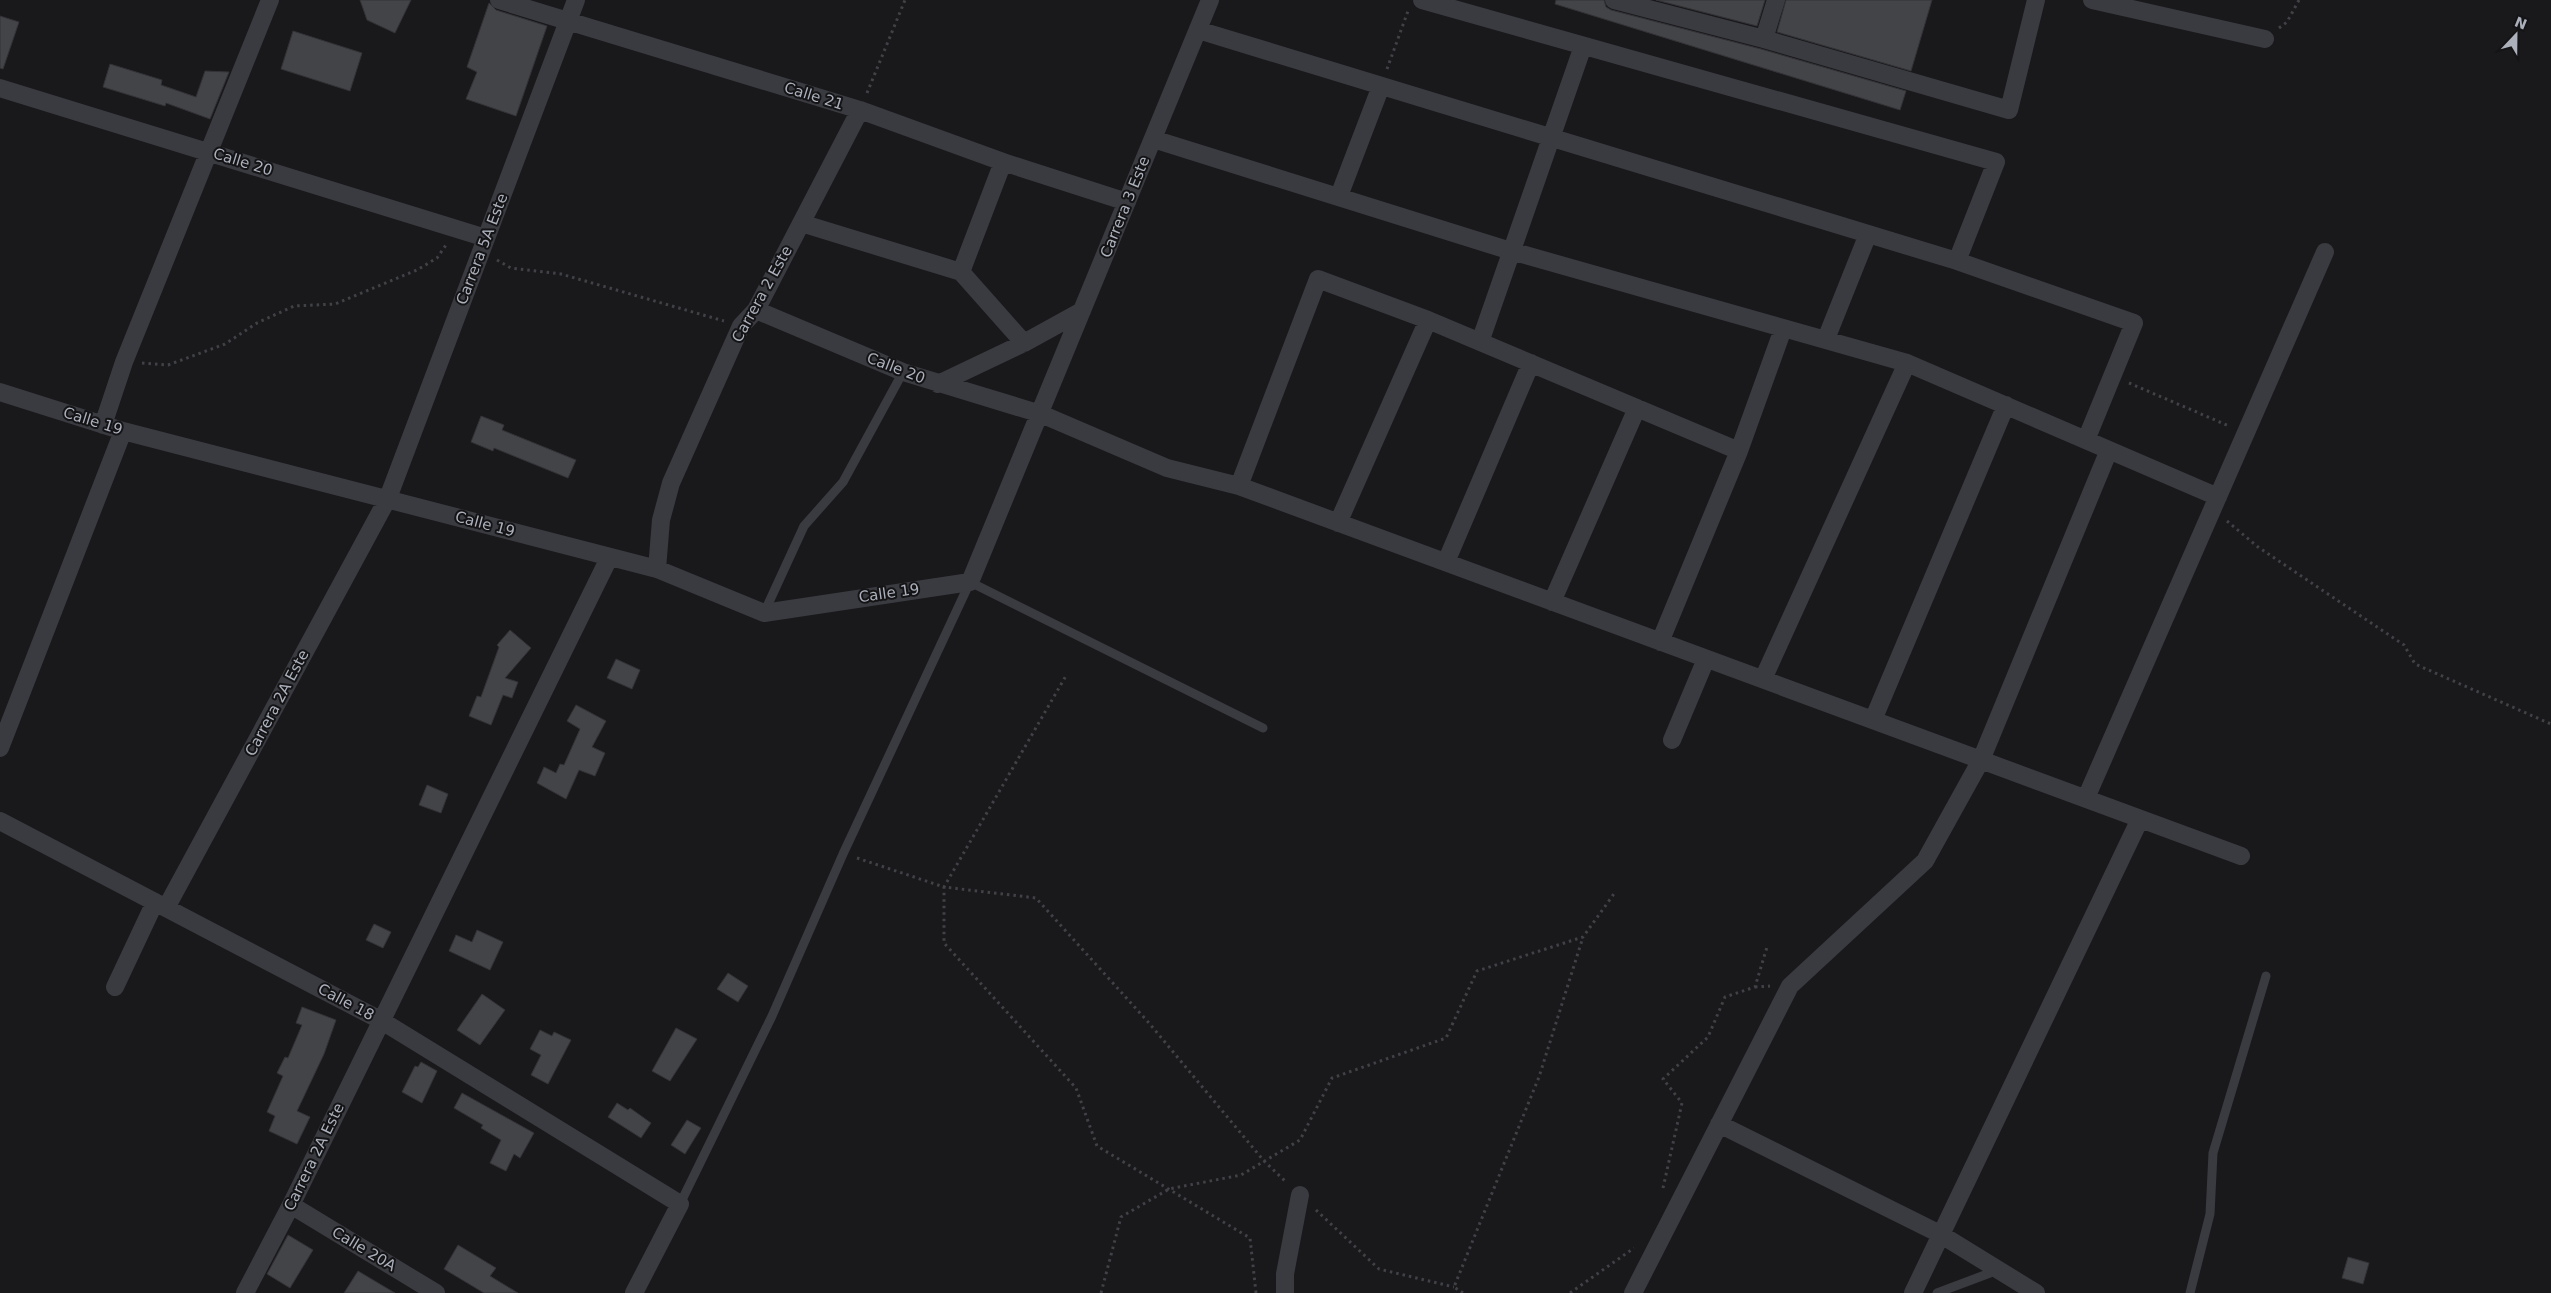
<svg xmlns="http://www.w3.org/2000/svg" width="2551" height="1293" viewBox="0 0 2551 1293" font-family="'DejaVu Sans',sans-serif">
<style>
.building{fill:#434448;stroke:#333337}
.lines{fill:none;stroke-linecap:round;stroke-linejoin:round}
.path{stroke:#404247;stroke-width:3;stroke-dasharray:2.5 4;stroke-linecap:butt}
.service{stroke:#3a3b40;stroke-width:9}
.minor{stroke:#3a3b40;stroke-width:18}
.labels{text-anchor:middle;stroke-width:4;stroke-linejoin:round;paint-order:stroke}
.street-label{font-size:15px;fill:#abb0bb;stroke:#141416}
</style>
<rect width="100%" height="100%" fill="#19191b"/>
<path class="building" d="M360 0H411L395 33 367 20Z
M1556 0H1604L1606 7 1611 10 1761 49 1906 91 1900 110 1555 4Z
M1656 0H1765L1757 26Z
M1786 0H1932L1911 71 1777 32Z
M489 3 496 10 547 26 516 116 466 99 477 72 467 67Z
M0 16 19 22 3 69 0 68Z
M293 31 362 53 350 91 281 69Z
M110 64 162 80 161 85 196 97 205 71 229 72 210 119 166 103 165 106 103 87Z
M481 416 504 425 502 430 576 460 568 478 494 448 493 451 471 442Z
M510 630 531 648 505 678 518 682 512 698 503 695 491 725 469 716 477 696 481 697 499 647 497 645Z
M616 659 640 670 632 689 607 678Z
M576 705 606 721 592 747 605 753 595 776 579 770 566 799 537 783 544 767 556 773 560 764 564 765 580 729 567 721Z
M427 785 448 794 441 813 419 805Z
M374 924 391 932 383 948 366 940Z
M477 930 503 942 490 970 449 951 456 935 472 942Z
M728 973 748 986 738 1002 717 989Z
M482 994 505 1010 480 1045 457 1030Z
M302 1007 336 1020 324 1054 297 1111 310 1117 297 1144 269 1131 275 1116 267 1112 283 1076 277 1073 285 1057 288 1058 302 1025 296 1023Z
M676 1028 697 1039 670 1081 652 1071Z
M540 1030 552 1036 554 1032 571 1040 548 1084 531 1075 541 1055 530 1049Z
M421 1062 437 1071 422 1103 402 1092 415 1066 418 1067Z
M462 1093 534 1133 520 1158 514 1154 506 1171 490 1163 501 1140 481 1128 483 1125 454 1108Z
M617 1103 628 1110 630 1108 651 1123 641 1138 608 1117Z
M687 1120 701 1128 685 1154 671 1145Z
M288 1235 313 1250 290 1288 267 1274Z
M458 1245 496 1268 490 1276 518 1293H484L444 1269Z
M2348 1257 2369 1263 2363 1284 2342 1278Z
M358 1271 395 1293H344Z"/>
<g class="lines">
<path class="path" d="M2279 28 2287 22 2299 0
M1387 69 1408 11
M867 93 905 0
M497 260 511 268 561 274 724 321
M142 363 168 365 225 344 257 323 294 306 335 304 417 270 437 258 446 245
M2129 383 2229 426
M2227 521 2258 547 2404 645 2415 664 2551 724
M857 858 944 887 1067 674
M1755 987 1770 986
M1663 1188 1682 1103 1663 1079 1708 1037 1725 997 1755 987 1767 947
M1316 1210 1379 1269 1454 1287
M1101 1293 1121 1217 1169 1189 1241 1175 1300 1140 1332 1078 1446 1038 1477 971 1583 937 1616 891
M1256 1293 1250 1238 1097 1146 1076 1088 944 943V887L1036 898 1149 1023 1264 1161 1286 1182
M1463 1293 1454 1287 1539 1077 1583 937
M1570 1293 1634 1248"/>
<path class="service" d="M764 613 804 526 843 482 903 372
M680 1204 772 1016 843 854 970 582 1263 728
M1937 1293 1998 1270
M2190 1293 2210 1214 2213 1153 2266 976"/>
<path class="minor" d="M499 0 860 110 1003 162 1127 202
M1422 0 1996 162 1957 261
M1614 0 1764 39 2009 110 2036 0
M2092 0 2265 39
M1198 30 1957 261 2134 323 2086 440
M1764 39 1776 0
M0 88 486 238
M1153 139 1511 251 1907 363 2218 497
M1339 196 1381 86
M801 223 961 272 1024 343
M961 272 1003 162
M756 310 903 372 1041 414 1167 468 1239 486 2241 856
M1826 339 1868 234
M1480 342 1583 46
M938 384 1024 343 1082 311
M0 392 123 431 657 569 764 613 970 582 1210 0
M103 425 124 362 270 0
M1239 486 1318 279 1428 320 1739 451
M1338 523 1428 320
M1446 562 1531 363
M657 569 661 520 671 483 741 326 756 310 860 110
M1552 602 1637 408
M1660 642 1739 451 1783 329
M1763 679 1907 363
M1873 720 2006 405
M1672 740 1706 659
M0 748 123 431
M2086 798 2325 252
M0 821 382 1021 680 1204 634 1293
M166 908 388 498 576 0
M115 987 155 902
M1719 1124 1940 1234 2036 1293
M291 1205 436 1293
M245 1293 291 1205 609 558
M1285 1293V1274L1300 1195
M1633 1293 1790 986 1925 861 1981 760 2109 450
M1913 1293 2140 819"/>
</g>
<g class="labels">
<g class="street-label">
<text transform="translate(814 96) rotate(17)" y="5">Calle 21</text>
<text transform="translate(243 162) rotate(17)" y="5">Calle 20</text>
<text transform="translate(1125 207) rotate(-68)" y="5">Carrera 3 Este</text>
<text transform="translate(482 249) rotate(-69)" y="5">Carrera 5A Este</text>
<text transform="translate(762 294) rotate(-61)" y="5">Carrera 2 Este</text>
<text transform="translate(896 368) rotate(21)" y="5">Calle 20</text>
<text transform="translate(93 421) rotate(17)" y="5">Calle 19</text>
<text transform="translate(485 524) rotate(15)" y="5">Calle 19</text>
<text transform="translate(889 593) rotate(-8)" y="5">Calle 19</text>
<text transform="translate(277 703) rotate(-62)" y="5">Carrera 2A Este</text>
<text transform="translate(346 1002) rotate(28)" y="5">Calle 18</text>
<text transform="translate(314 1157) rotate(-64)" y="5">Carrera 2A Este</text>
<text transform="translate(364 1249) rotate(31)" y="5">Calle 20A</text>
</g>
</g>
<g transform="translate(2516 35) rotate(22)" stroke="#141416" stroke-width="4" paint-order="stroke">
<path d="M0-4L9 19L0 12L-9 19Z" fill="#abb0bb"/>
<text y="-8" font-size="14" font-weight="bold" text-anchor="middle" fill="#abb0bb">N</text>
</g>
</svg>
